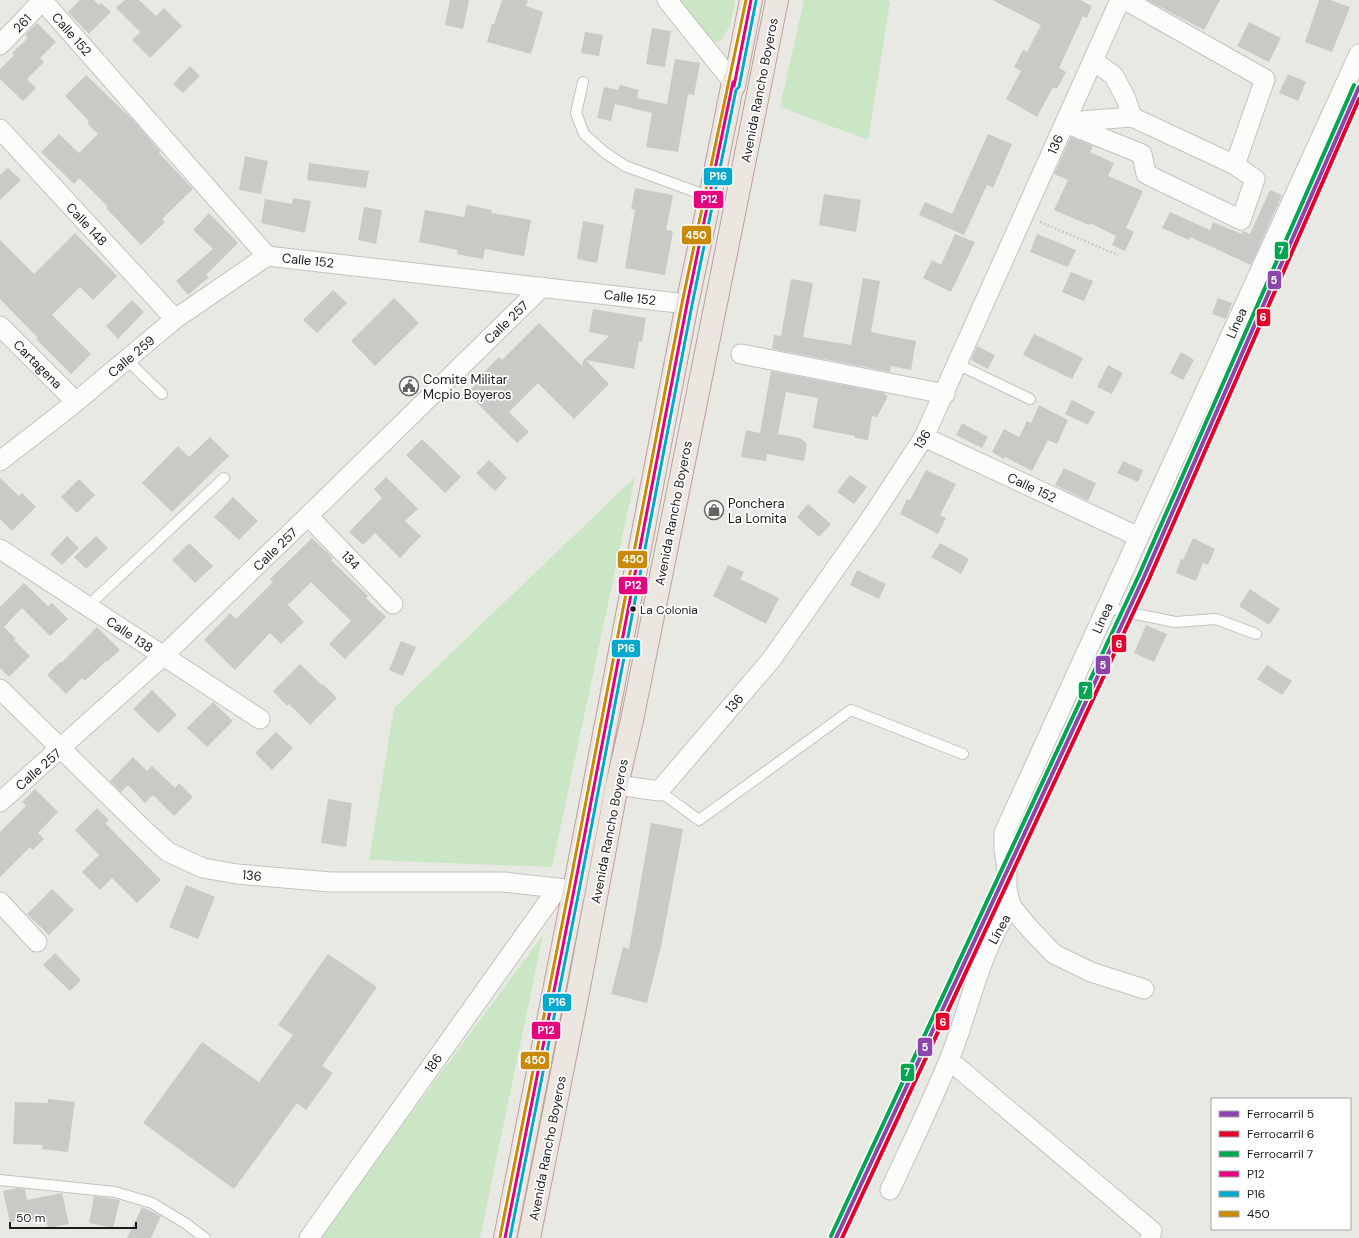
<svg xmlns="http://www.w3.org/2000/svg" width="1359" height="1238" viewBox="0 0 1359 1238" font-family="'DM Sans',sans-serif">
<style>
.grass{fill:#cbe6c4}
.building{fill:#cac9c5}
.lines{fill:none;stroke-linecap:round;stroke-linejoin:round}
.service-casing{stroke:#c2c2c0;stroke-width:12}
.minor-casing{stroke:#c2c2c0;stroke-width:21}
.trunk-casing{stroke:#bc9e9c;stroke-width:24}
.path{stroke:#d0c9c2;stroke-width:2.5;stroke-dasharray:2 2;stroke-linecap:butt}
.service{stroke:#fcfcfb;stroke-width:10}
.minor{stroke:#fcfcfb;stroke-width:19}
.trunk{stroke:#ebe6e0;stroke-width:22}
.bus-1-casing{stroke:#fff;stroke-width:6}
.bus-2-casing{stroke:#fff;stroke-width:6}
.bus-3-casing{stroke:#fff;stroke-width:6}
.bus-1{stroke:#e5007d;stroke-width:3}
.bus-2{stroke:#00a9ce;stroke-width:3}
.bus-3{stroke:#cb8a05;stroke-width:3}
.rail-1-casing{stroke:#fff;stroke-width:7}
.rail-2-casing{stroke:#fff;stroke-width:7}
.rail-3-casing{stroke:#fff;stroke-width:7}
.rail-1{stroke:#8e44ad;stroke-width:4}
.rail-2{stroke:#e4002b;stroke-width:4}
.rail-3{stroke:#00a651;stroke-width:4}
.bus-dot{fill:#1b1b1b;stroke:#fff;stroke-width:1.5}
.labels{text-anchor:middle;stroke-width:3.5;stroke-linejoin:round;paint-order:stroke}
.bus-label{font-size:12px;fill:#1b1b1b;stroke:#fff;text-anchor:start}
.street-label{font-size:13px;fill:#1b1b1b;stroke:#fff}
.poi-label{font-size:13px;fill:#1b1b1b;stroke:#fff;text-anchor:start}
.line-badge{stroke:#fff;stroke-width:1.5}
.badge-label{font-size:11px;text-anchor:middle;font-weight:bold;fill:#fff}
</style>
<rect width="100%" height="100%" fill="#e9e9e4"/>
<path class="grass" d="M677 0H735L730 26 720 41 714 42 706 39Z
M804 0H885L890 2 868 140 780 107Z
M635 477 552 867 369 860 394 708Z
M543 935 480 1238H319Z"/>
<path class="building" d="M80 0H94L99 5 101 3 111 12 89 34 68 12Z
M125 0H139L156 16 164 8 182 26 150 58 132 40 140 32 116 8Z
M450 0H469L463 29 445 25Z
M502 0H528L526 6 543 12 531 54 487 42 492 24H494Z
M992 0H1080L1092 6 1087 18 1083 16 1059 68 1066 72 1057 89 1053 87 1037 117 1006 99 1021 71 1014 67 1023 50 1027 52 1041 25Z
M1147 0H1220L1204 30Z
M1319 0H1330L1350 7 1332 52 1305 42Z
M1249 22 1281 38 1269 62 1237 46Z
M37 23 56 42 40 58 44 62 27 79 36 88 23 101 0 79V69L14 55 12 53 28 38 25 35Z
M652 28 671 31 665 67 646 64Z
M585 32 603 35 599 56 581 53Z
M675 59 700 63 694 95 688 94 678 152 646 147 652 113 615 104 611 121 597 118 604 87 618 90 620 85 639 90 637 98 667 104Z
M190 66 200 76 183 93 173 84Z
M1288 74 1306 82 1298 101 1279 93Z
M86 75 133 120 160 151 159 153 193 189 162 219 165 222 141 245 106 208 108 207 79 178 74 184 41 152 59 134 79 153 98 134 87 123 89 121 65 96Z
M988 134 1012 144 993 188 987 185 964 235 919 215 925 202 952 214Z
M1071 137 1093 146 1090 152 1114 163 1108 176 1143 191 1126 228 1134 232 1125 251 1112 245 1116 236 1090 223 1089 225 1054 210 1068 180 1054 174Z
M245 156 268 161 261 194 239 190Z
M309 163 369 171 366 188 307 180Z
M8 168 21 180 0 200V175Z
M635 188 673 195 666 230 673 231 665 275 625 268 635 210 631 209Z
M1270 190 1282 195 1251 265 1190 237 1189 240 1162 228 1170 212 1210 230 1213 222 1242 234 1243 231 1250 234Z
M824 194 861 200 856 232 819 225Z
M293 198 311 201 305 233 261 223 265 199 292 204Z
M467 205 492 210 491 213 531 220 524 256 485 249 483 259 457 254 458 250 419 242 425 210 464 217Z
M364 207 382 210 376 244 358 240Z
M209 213 238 243 206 275 209 277 188 295 176 281 213 249 193 230Z
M583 221 604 225 597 263 577 259Z
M75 233 117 276 93 300 80 287 52 315 91 354 71 374 36 339 38 338 0 299V240L34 274Z
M955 234 975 242 951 292 923 278 932 260 941 265Z
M1037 234 1076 250 1068 267 1030 252Z
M1071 272 1093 281 1084 301 1062 292Z
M863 278 880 281 871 332 916 341 911 370 891 366 890 372 772 349 774 335 781 336 791 279 813 283 803 337 851 345Z
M333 290 347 303 317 333 303 320Z
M394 298 419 323 375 366 351 341Z
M1218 298 1232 303 1226 319 1212 314Z
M132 300 144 312 118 339 106 326Z
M593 309 646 318 642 342 639 341 634 369 586 360 609 384 574 419 538 383 509 412 529 432 517 443 467 393 484 376 482 374 499 357 502 360 539 323 582 366 584 358 585 359 609 336 589 332Z
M1034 334 1083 358 1072 379 1023 355Z
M977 346 995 355 988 369 971 360Z
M1181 352 1194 360 1183 380 1170 373Z
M1108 365 1123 373 1112 394 1097 387Z
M771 371 885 393V395L888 396 877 417 872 416 868 440 855 438V436L813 428 818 398 786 392 778 434 800 438 807 444 804 461 767 454 766 461 741 457 746 430 760 433Z
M1072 400 1095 412 1088 425 1065 414Z
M1039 405 1068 420 1057 444 1048 440 1032 471 1005 457 1004 459 992 452 1004 429 1019 437 1027 421 1031 423Z
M962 423 988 437 982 448 956 435Z
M210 437 229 456 172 512 142 483 178 446 189 457Z
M422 439 461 477 445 493 406 455Z
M489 460 507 478 495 491 476 473Z
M1123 461 1143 470 1138 482 1117 473Z
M1064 468 1096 483 1088 501 1055 485Z
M926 470 956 484 940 515 946 518 938 534 900 514 907 499 910 500Z
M850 475 867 487 854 504 837 492Z
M386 477 418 509 405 521 421 536 400 558 375 533 363 545 349 532 382 498 374 489Z
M0 478 19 496 22 493 36 507 12 531 0 519Z
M79 479 95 495 77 513 61 497Z
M233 497 258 521 239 540 214 517Z
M808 504 831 524 819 537 797 517Z
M67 536 79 548 62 565 50 554Z
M96 536 108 548 86 569 74 557Z
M312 538 333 558 331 560 368 596 366 598 386 617 345 659 329 644 351 621 311 582 288 605 304 622 281 644 270 633 235 670 204 640 230 613 236 619 273 582 270 579Z
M1193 538 1215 549 1208 565 1203 563 1196 581 1176 573 1181 559 1183 560Z
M189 543 213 566 195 583 172 560Z
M940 543 969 559 961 574 931 557Z
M728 565 744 572 740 579 779 598 766 624 713 596Z
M857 570 886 584 879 599 850 585Z
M24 583 48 606 52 603 68 619 50 636 22 608 4 627 16 639 14 640 30 656 9 677 0 668V607Z
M1250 589 1280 609 1269 625 1239 606Z
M1146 625 1167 634 1154 662 1134 653Z
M97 627 120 650 107 662 106 661 85 681 82 678 66 694 47 675 60 662 61 663Z
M401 641 416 647 403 676 389 670Z
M300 664 322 685 323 684 337 698 310 725 289 704 287 706 273 691Z
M1267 665 1292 681 1282 695 1257 679Z
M152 690 177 715 158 733 133 709Z
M213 702 233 721 207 747 187 728Z
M276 732 293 748 272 770 255 753Z
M133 757 147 771 152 766 175 788 179 783 193 797 174 816 153 795 145 803 128 785 121 792 110 781Z
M35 789 58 812 38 833 44 839 33 850 30 847 0 877V832L26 806 22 802Z
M328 799 352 803 346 847 321 843Z
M97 808 109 820 105 823 161 880 137 903 112 878 100 890 82 872 99 855 75 830Z
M651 823 683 829 662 942 647 1003 611 994 623 947 629 949Z
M186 885 215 897 198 939 169 927Z
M52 889 74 910 49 935 27 914Z
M55 953 81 980 70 991 43 965Z
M328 954 377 987 322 1066 333 1073 306 1110 297 1103 234 1189 143 1123 202 1042 259 1082 293 1035 278 1025Z
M48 1099 75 1102 68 1152 42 1149 43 1145 13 1144 15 1102 48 1103Z
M17 1188 25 1189 27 1200 62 1193 69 1224 48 1228 45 1216 10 1222 3 1191Z
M94 1196 120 1200 113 1228 89 1223Z
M142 1207 161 1216 151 1238H127Z"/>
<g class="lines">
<defs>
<path id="service" d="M583 82 576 113 584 134 604 152 625 166 710 197
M126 359 162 394
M957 364 1030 399
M88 606 224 478
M1107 608 1175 622 1216 619 1256 634
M659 791 699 820 851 710 963 754
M0 1180 115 1192 152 1203 185 1223 205 1238"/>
<path id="minor" d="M42 0 267 256 687 304
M667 0 733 82
M0 45 43 0
M1132 117 1235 165
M1068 122 1132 117 1126 99 1114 76 1093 60
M1065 123 1142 154 1146 174 1241 220 1255 179 1235 165 1265 79 1125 0
M0 129 175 319
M0 326 76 402
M741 354 945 394
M924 437 1139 537
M0 461 71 406 175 319 267 256
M308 516 393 604
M0 549 260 719
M0 689 143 829 168 852 203 868 237 874 331 882H504L574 890
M617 785 659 791 771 660 869 521 924 437 1120 0
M0 802 163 656 308 516 542 287
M0 902 37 942
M1144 989 1091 972 1054 954 1030 929 1011 906 1007 889V870L1004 849V833L1359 54
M949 1060 1152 1231 1150 1238
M890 1190C910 1147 931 1104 949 1060 970 1009 979 952 1011 906
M309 1238 558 888"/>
<path id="trunk" d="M505 1238 574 890 687 304 710 197 733 82 734 86 751 0
M529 1238 579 987 617 785 632 720 777 0"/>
</defs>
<use href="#service" class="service-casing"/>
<use href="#minor" class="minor-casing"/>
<use href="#trunk" class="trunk-casing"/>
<path class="path" d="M1040 222 1118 255"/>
<use href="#service" class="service"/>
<use href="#minor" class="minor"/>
<use href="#trunk" class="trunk"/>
<defs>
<path id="bus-1" d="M505 1238 574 890 687 304 733 82 734 86 751 0"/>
<path id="bus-2" d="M510 1238 579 891 692 305 736 90 739 87 756 1"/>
<path id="bus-3" d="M500 1237 569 889 682 303 746 0"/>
</defs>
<use href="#bus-1" class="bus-1-casing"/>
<use href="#bus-2" class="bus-2-casing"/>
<use href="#bus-3" class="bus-3-casing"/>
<use href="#bus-1" class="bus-1"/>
<use href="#bus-2" class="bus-2"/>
<use href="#bus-3" class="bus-3"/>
<defs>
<path id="rail-1" d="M836 1238 1144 577 1359 87"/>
<path id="rail-2" d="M842 1238 1149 579 1359 99"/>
<path id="rail-3" d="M831 1236 1139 575 1354 85"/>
</defs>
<use href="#rail-1" class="rail-1-casing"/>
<use href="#rail-2" class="rail-2-casing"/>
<use href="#rail-3" class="rail-3-casing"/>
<use href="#rail-1" class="rail-1"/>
<use href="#rail-2" class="rail-2"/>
<use href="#rail-3" class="rail-3"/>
</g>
<defs>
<symbol id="civic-ring" viewBox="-11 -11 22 22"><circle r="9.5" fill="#fff" stroke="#636361" stroke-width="1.5"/><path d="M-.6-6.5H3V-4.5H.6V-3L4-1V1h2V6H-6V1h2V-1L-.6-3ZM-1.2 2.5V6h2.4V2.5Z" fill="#636361"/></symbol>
<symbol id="shop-ring" viewBox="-11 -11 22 22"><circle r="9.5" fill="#fff" stroke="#636361" stroke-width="1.5"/><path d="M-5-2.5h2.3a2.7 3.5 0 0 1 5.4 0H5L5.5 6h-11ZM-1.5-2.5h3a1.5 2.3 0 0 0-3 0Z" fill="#636361"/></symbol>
</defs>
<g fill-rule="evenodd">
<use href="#civic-ring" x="398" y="375" width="22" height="22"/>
<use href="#shop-ring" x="703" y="499" width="22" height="22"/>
</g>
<circle class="bus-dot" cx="633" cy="609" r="3.5"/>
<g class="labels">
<g class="bus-label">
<text x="640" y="614">La Colonia</text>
</g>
<g class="street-label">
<text transform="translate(22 23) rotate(-46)" y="5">261</text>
<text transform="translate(72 34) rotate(49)" y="5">Calle 152</text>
<text transform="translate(759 90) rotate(-79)" y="5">Avenida Rancho Boyeros</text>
<text transform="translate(1055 144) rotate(-66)" y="5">136</text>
<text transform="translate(87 224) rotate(47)" y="5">Calle 148</text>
<text transform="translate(308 260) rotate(6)" y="5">Calle 152</text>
<text transform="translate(630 297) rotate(7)" y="5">Calle 152</text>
<text transform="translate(506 322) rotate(-44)" y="5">Calle 257</text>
<text transform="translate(1236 323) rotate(-66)" y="5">Línea</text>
<text transform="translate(131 356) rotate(-40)" y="5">Calle 259</text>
<text transform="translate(38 364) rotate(45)" y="5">Cartagena</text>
<text transform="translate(922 439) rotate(-60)" y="5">136</text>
<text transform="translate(1032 487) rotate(25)" y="5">Calle 152</text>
<text transform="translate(673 513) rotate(-79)" y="5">Avenida Rancho Boyeros</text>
<text transform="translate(275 549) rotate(-44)" y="5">Calle 257</text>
<text transform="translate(351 560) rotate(46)" y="5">134</text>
<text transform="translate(1102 618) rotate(-66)" y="5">Línea</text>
<text transform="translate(130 634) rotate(34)" y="5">Calle 138</text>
<text transform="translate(734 703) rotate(-49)" y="5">136</text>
<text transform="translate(38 769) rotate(-41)" y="5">Calle 257</text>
<text transform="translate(609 831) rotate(-79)" y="5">Avenida Rancho Boyeros</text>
<text transform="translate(252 875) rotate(5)" y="5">136</text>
<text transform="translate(999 929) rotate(-61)" y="5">Línea</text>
<text transform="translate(433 1063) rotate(-55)" y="5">186</text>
<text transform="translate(547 1148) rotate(-79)" y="5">Avenida Rancho Boyeros</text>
</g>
<g class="poi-label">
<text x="423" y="384">Comite Militar<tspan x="423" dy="15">Mcpio Boyeros</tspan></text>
<text x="728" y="508">Ponchera<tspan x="728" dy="15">La Lomita</tspan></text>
</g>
</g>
<g class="line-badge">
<rect x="703" y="167" width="30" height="19" rx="4" fill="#00a9ce"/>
<rect x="693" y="190" width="31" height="19" rx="4" fill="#e5007d"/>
<rect x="681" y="225" width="31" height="20" rx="4" fill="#cb8a05"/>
<rect x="1274" y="241" width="15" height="19" rx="4" fill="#00a651"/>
<rect x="1267" y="270" width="15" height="20" rx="4" fill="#8e44ad"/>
<rect x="1256" y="308" width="15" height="19" rx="4" fill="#e4002b"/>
<rect x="617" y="550" width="31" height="19" rx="4" fill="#cb8a05"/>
<rect x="618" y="576" width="30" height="19" rx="4" fill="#e5007d"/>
<rect x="1111" y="634" width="16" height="19" rx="4" fill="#e4002b"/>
<rect x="611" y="639" width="30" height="19" rx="4" fill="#00a9ce"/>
<rect x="1095" y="655" width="16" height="20" rx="4" fill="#8e44ad"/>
<rect x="1078" y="681" width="15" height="19" rx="4" fill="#00a651"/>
<rect x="542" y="993" width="30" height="19" rx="4" fill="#00a9ce"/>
<rect x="935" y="1012" width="15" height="19" rx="4" fill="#e4002b"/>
<rect x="531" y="1021" width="30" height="19" rx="4" fill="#e5007d"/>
<rect x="917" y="1037" width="16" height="20" rx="4" fill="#8e44ad"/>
<rect x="520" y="1051" width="30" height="19" rx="4" fill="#cb8a05"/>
<rect x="900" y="1063" width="15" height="19" rx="4" fill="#00a651"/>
</g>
<g class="badge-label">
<text x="718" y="180">P16</text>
<text x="709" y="203">P12</text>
<text x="696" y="239">450</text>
<text x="1281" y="254">7</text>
<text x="1274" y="284">5</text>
<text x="1263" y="321">6</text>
<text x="633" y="563">450</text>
<text x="633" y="589">P12</text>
<text x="1119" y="648">6</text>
<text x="626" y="652">P16</text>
<text x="1103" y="669">5</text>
<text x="1085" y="694">7</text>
<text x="557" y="1006">P16</text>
<text x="943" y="1026">6</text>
<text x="546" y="1034">P12</text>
<text x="925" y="1051">5</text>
<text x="535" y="1064">450</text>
<text x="907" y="1076">7</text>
</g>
<rect x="1211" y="1098" width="140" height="132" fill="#ffffff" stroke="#a4a4a4"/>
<rect x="1219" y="1111" width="20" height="6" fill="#8e44ad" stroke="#a4a4a4"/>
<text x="1247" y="1118" font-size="12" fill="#1b1b1b">Ferrocarril 5</text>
<rect x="1219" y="1131" width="20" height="6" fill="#e4002b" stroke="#a4a4a4"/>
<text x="1247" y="1138" font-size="12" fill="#1b1b1b">Ferrocarril 6</text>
<rect x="1219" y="1151" width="20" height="6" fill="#00a651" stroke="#a4a4a4"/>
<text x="1247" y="1158" font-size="12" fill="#1b1b1b">Ferrocarril 7</text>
<rect x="1219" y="1171" width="20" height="6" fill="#e5007d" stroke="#a4a4a4"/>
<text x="1247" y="1178" font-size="12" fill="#1b1b1b">P12</text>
<rect x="1219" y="1191" width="20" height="6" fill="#00a9ce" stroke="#a4a4a4"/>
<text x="1247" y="1198" font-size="12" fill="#1b1b1b">P16</text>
<rect x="1219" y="1211" width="20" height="6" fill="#cb8a05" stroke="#a4a4a4"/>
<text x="1247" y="1218" font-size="12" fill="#1b1b1b">450</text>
<path d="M10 1222v6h126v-6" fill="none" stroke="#1b1b1b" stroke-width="2"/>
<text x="16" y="1222" font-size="12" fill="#1b1b1b" stroke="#ffffff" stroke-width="3" paint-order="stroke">50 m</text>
</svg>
